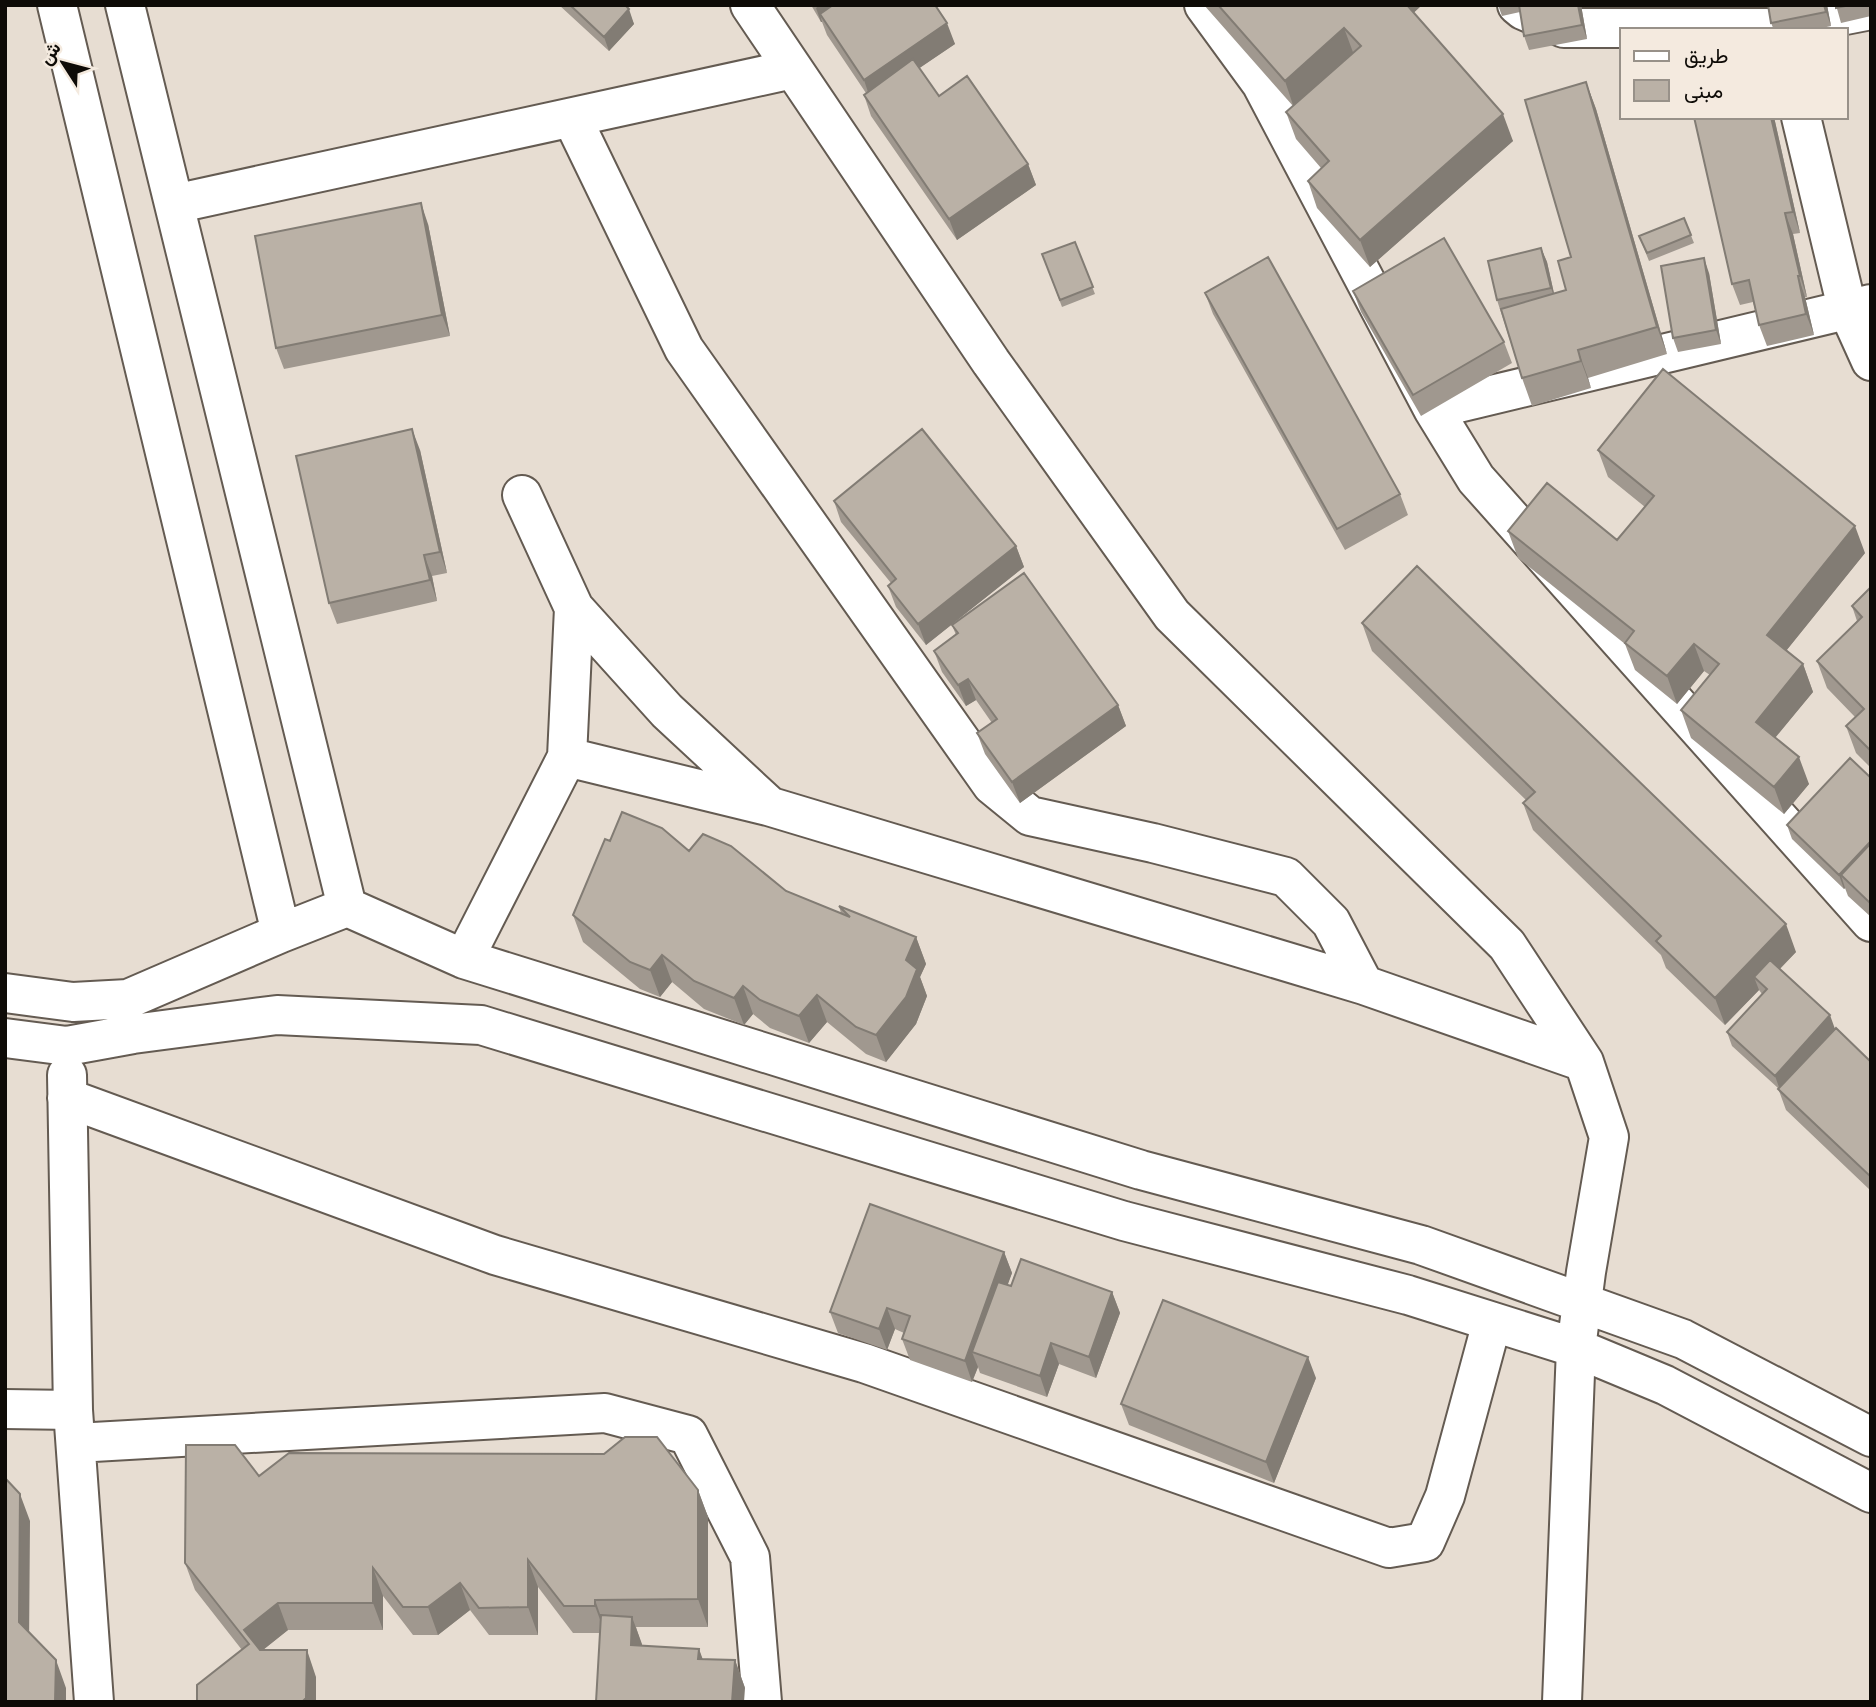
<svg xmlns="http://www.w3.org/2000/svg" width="1876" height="1707" viewBox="0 0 1876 1707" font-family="'Roboto Serif',Vazirmatn,serif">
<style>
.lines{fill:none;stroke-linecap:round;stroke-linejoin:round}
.street-casing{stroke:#645b52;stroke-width:42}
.street{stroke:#fff;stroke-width:38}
.wall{fill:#a0988f}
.shaded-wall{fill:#827c74}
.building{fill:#bab1a6;stroke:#827c74;stroke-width:2}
</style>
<rect width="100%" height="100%" fill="#e7ddd2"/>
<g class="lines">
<defs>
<path id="street" d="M57 5 281 933
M125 5 347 907
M750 5 991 362 1172 615 1507 945 1584 1062 1609 1137 1586 1272 1576 1348 1562 1702
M1204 5 1261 83 1433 409 1476 479 1871 922
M1517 5 1523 10 1564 28H1779L1871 10
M1801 117 1847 308 1871 361
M572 118 684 349 992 785 1030 816 1153 843 1286 877 1331 922 1364 985
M174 204 793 69
M1433 409 1871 304
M574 608 667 711 767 804
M567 757 768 806 1364 985 1584 1062
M464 959 567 757 574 608 522 495
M5 993 73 1002 128 999 281 933 347 907 464 959 1141 1170 1421 1245 1683 1339 1871 1437
M5 1038 67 1046 133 1034 277 1015 481 1025 1124 1221 1408 1295 1576 1348 1665 1385 1871 1493
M67 1075 73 1410 94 1702
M67 1098 495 1255 864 1363 1389 1548 1425 1542 1445 1496 1492 1322
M5 1409 73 1410
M76 1443 605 1413 688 1435 750 1557 762 1702"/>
</defs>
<use href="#street" class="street-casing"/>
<use href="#street" class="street"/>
</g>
<path class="wall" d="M559 5H625L634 24 609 51Z
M811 5H935L955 44 919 68 939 96 1028 164 1036 185 957 240 871 116 864 95 866 93 827 35 822 22H821Z
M1204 5H1422L1413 13 1513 141 1370 267 1317 208 1308 181 1321 168 1296 139 1286 112 1293 106Z
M1498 5H1581L1587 39 1529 50 1524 36 1520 12 1502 16Z
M1827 5 1831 26 1813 30H1774L1771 23Z
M1836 5H1871V16L1841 23Z
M1586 82 1596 109 1667 354 1588 378 1591 388 1532 406 1522 378 1497 300 1541 248 1547 262 1554 294 1566 290 1571 257Z
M1774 117 1800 233 1793 234 1807 297H1805L1814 335 1767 346 1759 325 1753 302 1740 305 1732 284Z
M1684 218 1694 243 1649 261 1639 236Z
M428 224 450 336 284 369 276 348Z
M1075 242 1095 294 1062 307 1042 254Z
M1709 273 1721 344 1678 352 1673 338Z
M1353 291 1504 342 1512 363 1421 416 1361 312Z
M1205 293 1400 494 1408 515 1345 550 1213 314Z
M420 450 447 573 432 576 437 601 337 624 329 603Z
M1598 450 1865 553 1786 651 1803 664 1813 692 1775 737 1809 784 1784 814 1691 738 1681 710 1710 675 1704 671 1677 704 1635 670 1625 644 1518 558 1508 531 1617 540 1645 507 1608 477Z
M834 501 1016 546 1024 567 926 645 896 607 888 586 891 583 841 522Z
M1871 587V768L1856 753 1846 726 1855 717 1827 688 1817 661 1857 621 1852 606Z
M1362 623 1796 952 1780 969 1835 1029 1871 1062V1191L1786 1110 1778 1088 1732 1046 1727 1032 1762 994 1759 990 1725 1025 1666 968 1661 955 1533 830 1523 803 1526 800 1372 651Z
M952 625 1118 705 1126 726 1020 803 985 754 977 733 992 723 976 700 966 706 942 672 934 651 956 635Z
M1871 778V917L1848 896 1845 888 1844 889 1792 839 1787 825Z
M610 841 689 851 841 913 839 906 916 937 926 964 920 977 927 996 916 1024 886 1062 866 1054 827 1022 809 1043 770 1028 753 1014 744 1025 704 1009 672 982 660 997 640 989 583 942 573 915Z
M1004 1252 1012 1273 1007 1285 1011 1286 1112 1292 1120 1313 1096 1378 1059 1364 1047 1397 980 1373 978 1367 972 1382 910 1360 902 1339 904 1333 895 1329 887 1350 838 1333 830 1312Z
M1316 1378 1274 1483 1129 1425 1121 1404Z
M259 1476 698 1490 708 1517V1627H636L642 1646 699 1649 702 1659 735 1660 745 1688 600 1633H573L538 1587V1635H489L470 1610 438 1635H413L383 1596V1630H288L263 1650 316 1677 242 1650 195 1590 185 1563Z"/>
<path class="shaded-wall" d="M820 5H848L820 14 822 22H821L816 8Z
M1400 5H1422L1406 20Z
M1578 5H1581L1587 39 1582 25Z
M1824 5H1827L1831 26 1826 12Z
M629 9 634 24 609 51 604 37Z
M947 23 955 44 871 101 864 80Z
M1344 28 1354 55 1294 108 1285 81Z
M1586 82 1596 109 1667 354 1657 327Z
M1503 114 1513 141 1370 267 1360 240Z
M1771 117H1774L1800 233 1793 212Z
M1028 164 1036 185 957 240 949 219Z
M421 203 428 224 450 336 442 315Z
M1785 213 1793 234 1807 297 1800 276Z
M1541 248 1547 262 1556 302 1551 288Z
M1704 258 1709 273 1721 344 1716 330Z
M1798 276 1805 297 1814 335 1806 314Z
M1578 350 1588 378 1591 388 1581 361Z
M412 429 420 450 447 573 440 552Z
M1855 526 1865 553 1777 662 1767 635Z
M1016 546 1024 567 926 645 918 624Z
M424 555 432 576 437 601 430 580Z
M1694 644 1704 671 1677 704 1667 676Z
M1803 664 1813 692 1766 749 1756 722Z
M968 679 976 700 966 706 958 685Z
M1118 705 1126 726 1020 803 1012 782Z
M1799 757 1809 784 1784 814 1774 787Z
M1871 841V861L1841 875 1845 888 1844 889 1839 875Z
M1786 924 1796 952 1763 986 1754 977 1759 990 1725 1025 1715 998Z
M916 937 926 964 920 977 927 996 916 1024 886 1062 876 1035Z
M662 955 672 982 660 997 650 970Z
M743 986 753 1014 744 1025 734 998Z
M817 995 827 1022 809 1043 799 1016Z
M1830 1015 1835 1029 1780 1090 1775 1076Z
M1004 1252 1012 1273 982 1356 972 1352 978 1367 972 1382 965 1361Z
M1112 1292 1120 1313 1096 1378 1089 1357Z
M887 1308 895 1329 887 1350 879 1329Z
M1051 1343 1059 1364 1047 1397 1040 1376Z
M1308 1357 1316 1378 1274 1483 1266 1462Z
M698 1490 708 1517V1627L698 1599Z
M20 1494 30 1521 29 1649 19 1622Z
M528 1560 538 1587V1635L528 1607Z
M373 1568 383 1596V1630L373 1603Z
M460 1583 470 1610 438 1635 428 1607Z
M595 1600 605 1628V1633L595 1606Z
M278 1603 288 1630 254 1657 244 1630Z
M632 1617 642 1644 640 1672 631 1645Z
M699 1649 709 1676 698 1659Z
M307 1650 316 1677V1702H302Z
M56 1660 66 1688V1702H55Z
M735 1660 745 1688 744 1702H732Z"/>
<path class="building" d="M570 5H625L629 9 604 37Z
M833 5H935L947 23 864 80 820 14Z
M1218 5H1407L1503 114 1360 240 1308 181 1329 161 1286 112 1361 46 1344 28 1285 81Z
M1519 5H1578L1582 25 1524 36Z
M1768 5H1824L1826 12 1771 23Z
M1836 5H1850L1836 8Z
M913 59 939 96 967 76 1028 164 949 219 864 95Z
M1586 82 1657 327 1578 350 1581 361 1522 378 1501 309 1566 290 1558 261 1571 257 1525 100Z
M1694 117H1771L1793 212 1785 213 1800 276H1798L1806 314 1759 325 1749 280 1732 284Z
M421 203 442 315 276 348 255 236Z
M1684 218 1691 235 1647 253 1639 236Z
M1444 238 1504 342 1413 395 1353 291Z
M1075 242 1093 287 1060 300 1042 254Z
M1541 248 1551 288 1497 300 1488 261Z
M1268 257 1400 494 1337 529 1205 293Z
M1704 258 1716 330 1673 338 1661 266Z
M1663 369 1855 526 1767 635 1803 664 1756 722 1799 757 1774 787 1681 710 1719 664 1694 644 1667 676 1625 643 1634 631 1508 531 1547 483 1617 540 1654 496 1598 450Z
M412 429 440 552 424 555 430 580 329 603 296 456Z
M922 429 1016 546 918 624 888 586 896 579 834 501Z
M1417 566 1786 924 1715 998 1656 941 1661 936 1523 803 1535 792 1362 623Z
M1024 573 1118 705 1012 782 977 733 997 719 968 679 958 685 934 651 958 633 952 625Z
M1871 587V751L1846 726 1864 709 1817 661 1862 617 1852 606Z
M1850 758 1871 778V841L1839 875 1787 825Z
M622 812 662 828 689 851 703 834 731 846 786 891 850 917 839 906 916 937 906 960 917 969 906 997 876 1035 856 1027 817 995 799 1016 760 1000 743 986 734 998 694 981 662 955 650 970 630 962 573 915 605 839 610 841Z
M1871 843V904L1841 875Z
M1770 960 1830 1015 1775 1076 1727 1032 1767 989 1754 977Z
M1836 1028 1871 1062V1177L1778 1089Z
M870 1204 1004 1252 965 1361 902 1339 910 1316 887 1308 879 1329 830 1312Z
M1021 1259 1112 1292 1089 1357 1051 1343 1040 1376 972 1352 998 1282 1011 1286Z
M1163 1300 1308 1357 1266 1462 1121 1404Z
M625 1437H657L698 1490V1599L595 1600V1606H564L528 1560V1607L479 1608 460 1583 428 1607H403L373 1568V1603H278L244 1630 260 1650H307L306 1698 302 1702H197V1685L249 1644 185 1563 186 1445H235L259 1476 289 1453 604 1454Z
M5 1478 20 1494 19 1622 56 1660 55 1702H5Z
M601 1615 632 1617 631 1645 699 1649 698 1659 735 1660 732 1702H596Z"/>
<rect width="1876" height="1707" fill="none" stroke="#0e0b07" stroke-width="14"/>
<rect x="1620" y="28" width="228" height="91" fill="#f4eadf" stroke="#989189" stroke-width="2"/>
<rect x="1634" y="51" width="35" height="10" fill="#ffffff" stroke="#989189" stroke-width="2"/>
<text x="1684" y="63" font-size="21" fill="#0e0b07">طريق</text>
<rect x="1634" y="80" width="35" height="21" fill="#bab1a6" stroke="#989189" stroke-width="2"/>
<text x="1684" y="98" font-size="21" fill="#0e0b07">مبنى</text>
<g transform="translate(63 63) rotate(306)" stroke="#f4eadf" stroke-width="5" paint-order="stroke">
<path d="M0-5L12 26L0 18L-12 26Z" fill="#0e0b07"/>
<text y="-10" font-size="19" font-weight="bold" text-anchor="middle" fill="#0e0b07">ش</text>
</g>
</svg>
